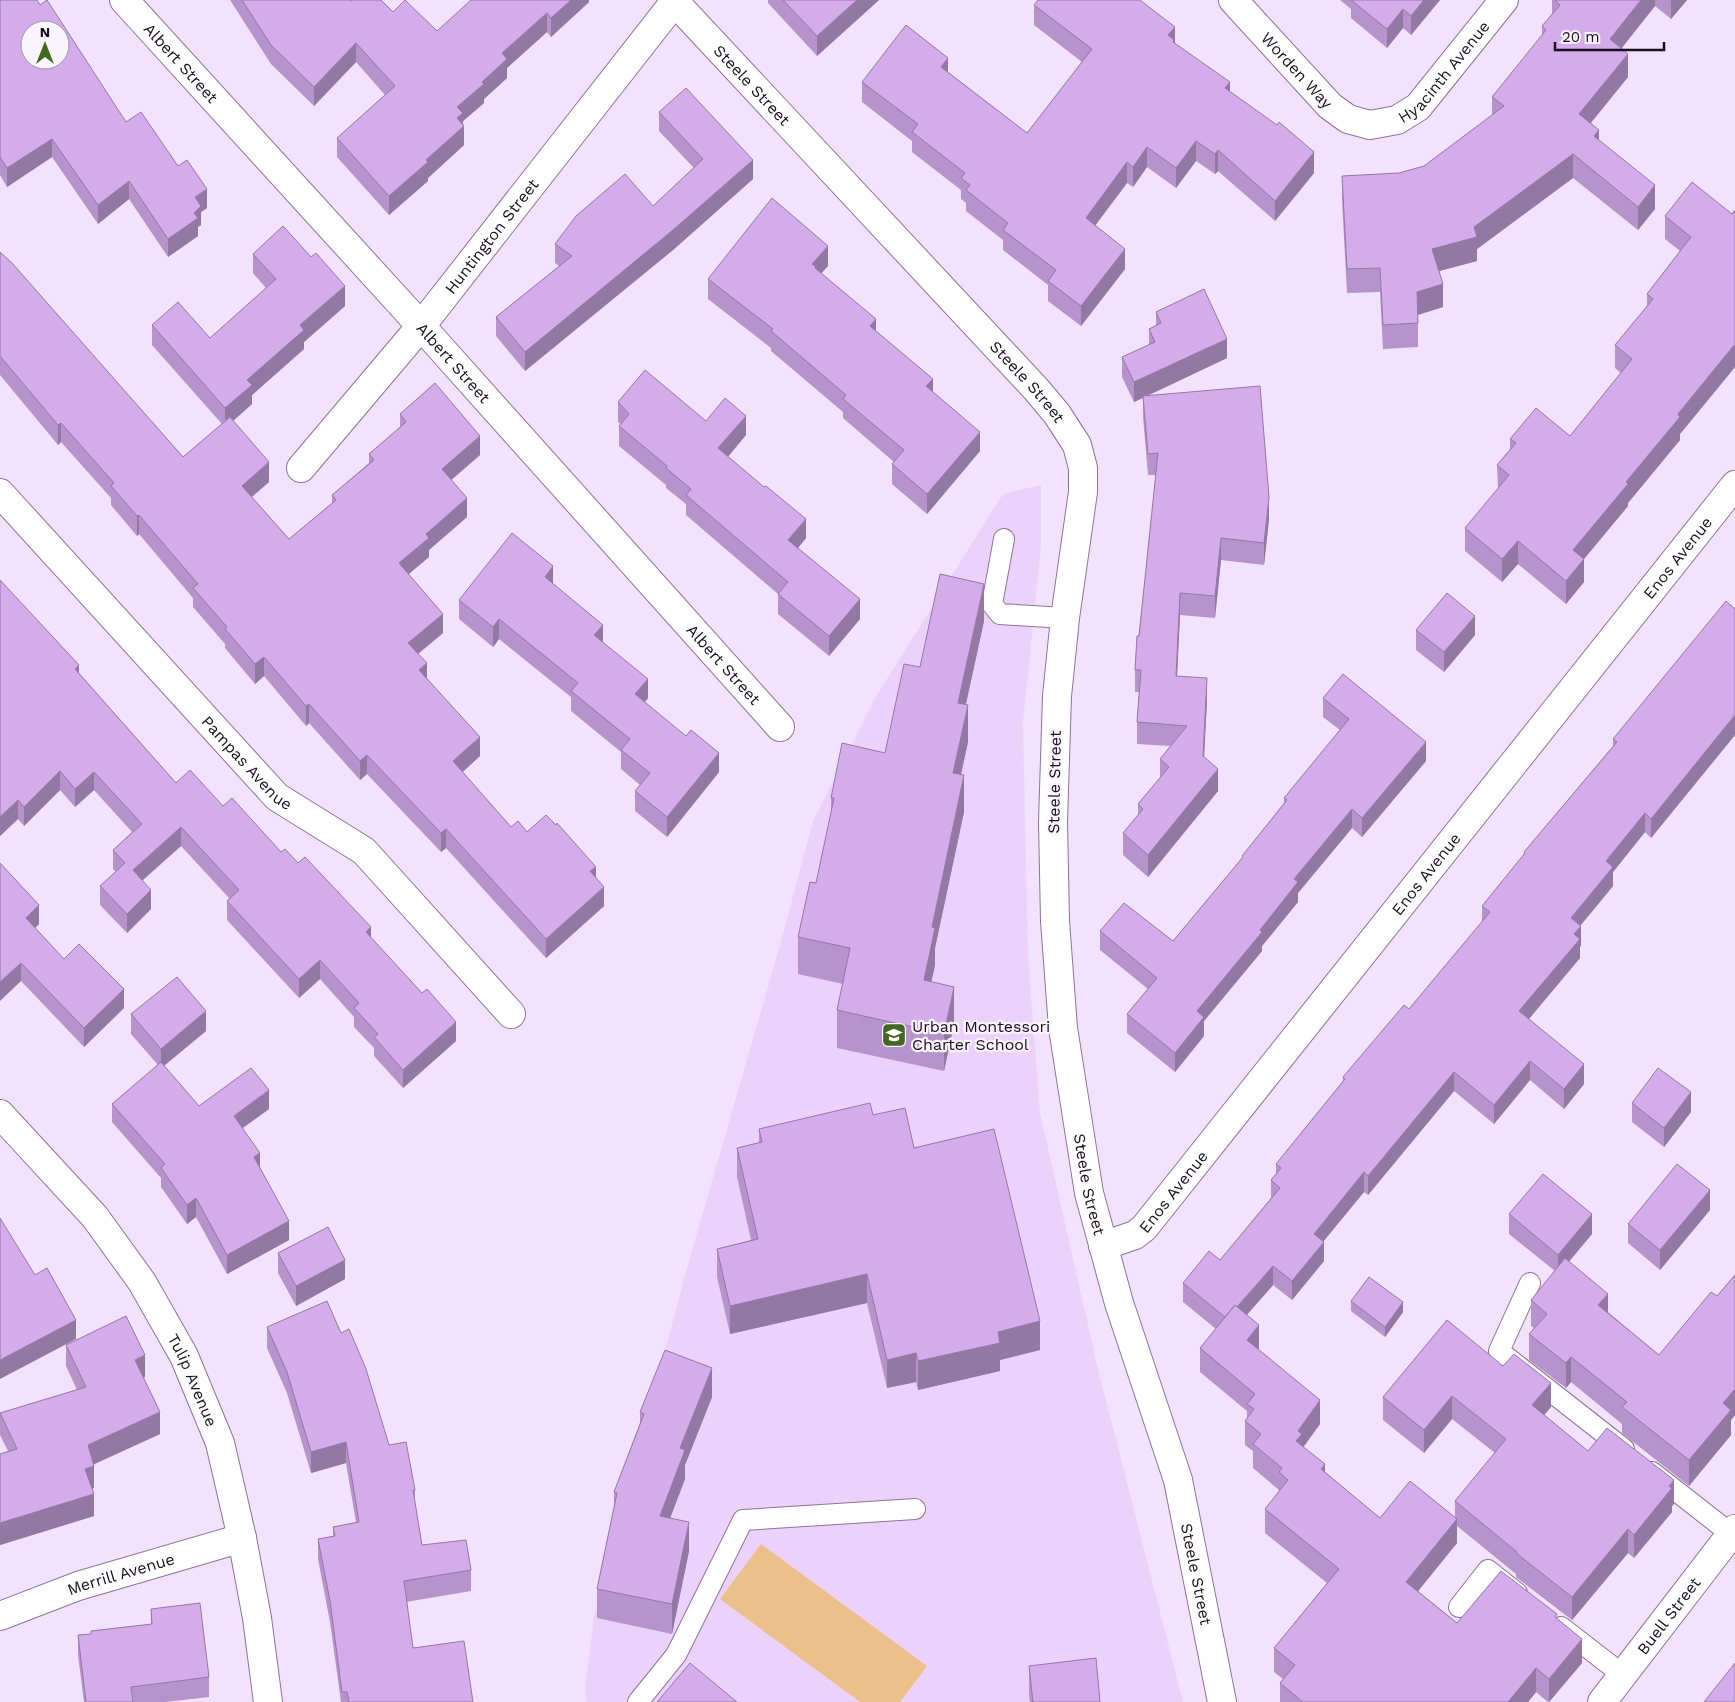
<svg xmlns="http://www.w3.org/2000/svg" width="1735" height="1702" viewBox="0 0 1735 1702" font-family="'Work Sans',sans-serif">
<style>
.built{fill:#ecd2fb}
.green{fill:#ebc08a}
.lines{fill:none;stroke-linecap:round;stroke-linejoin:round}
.lane-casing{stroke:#8c739b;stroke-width:22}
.street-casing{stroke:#8c739b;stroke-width:30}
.lane{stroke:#fff;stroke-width:20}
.street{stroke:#fff;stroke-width:28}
.wall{fill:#b693ca}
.shaded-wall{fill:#9478a4}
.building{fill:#d4abeb;stroke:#9478a4;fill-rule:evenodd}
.labels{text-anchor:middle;stroke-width:4.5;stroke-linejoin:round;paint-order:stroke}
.street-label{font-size:16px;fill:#190f1e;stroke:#f9f4fd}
.poi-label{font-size:16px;fill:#190f1e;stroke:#f9f4fd;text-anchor:start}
</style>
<rect width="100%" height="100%" fill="#f2e2fd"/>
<path class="built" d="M1041 485V547L1023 723 1028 957 1040 1113 1098 1369 1183 1702H587L585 1690 594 1616 689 1261 780 945 813 821 875 698 1003 494Z"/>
<path class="green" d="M761 1544 927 1666 900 1702H860L720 1599Z"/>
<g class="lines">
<defs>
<path id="lane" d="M1004 539 992 604 1000 614 1065 618
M1530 1283 1499 1351 1624 1449
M1652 1472 1735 1537
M1459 1607 1488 1570 1517 1593
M1561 1627 1623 1675
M638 1702 676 1655 743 1520 915 1509"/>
<g id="street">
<path id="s1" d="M124 0 421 326 780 727"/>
<path id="s2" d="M673 0 1036 389 1057 414 1077 445 1083 468V492L1065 618 1057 696 1053 822 1055 921 1063 1028 1089 1193 1119 1303 1178 1480 1222 1702"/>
<path id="s3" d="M1233 0 1330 106 1348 119 1370 125 1397 120 1418 107 1504 0"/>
<path id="s4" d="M301 468 421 326 676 0"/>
<path id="s5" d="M0 493 277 797 364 851 511 1014"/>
<path id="s6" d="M0 1114 95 1217 142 1282 184 1356 220 1443 242 1538 257 1618 268 1702"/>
<path id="s7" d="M1103 1246 1135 1235 1144 1228 1735 485"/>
<path id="s8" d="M0 1616 78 1586 242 1538"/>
<path id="s9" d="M1602 1702 1735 1529"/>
</g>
</defs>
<use href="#lane" class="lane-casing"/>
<use href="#street" class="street-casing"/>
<use href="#lane" class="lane"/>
<use href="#street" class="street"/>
</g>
<path class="wall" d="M0 0 126 122 207 208 201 212V225L198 227V236L168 257 129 199 98 224 52 157 7 187 0 175Z
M230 0H351V1L393 12 437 31 589 0V2L551 37 547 32 507 68V78L484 99V103L463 121 464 145 428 178V181L389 215 337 157V138L385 95 356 62 314 106 271 64Z
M768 0H879L817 56 768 3Z
M1340 0H1440L1411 35 1403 28 1387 48 1351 18V9Z
M1552 0H1687L1671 19 1655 6 1621 48 1628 77 1591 123 1599 140 1655 209 1638 230 1573 178 1477 249V261L1439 271 1443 307 1418 315V347L1383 349 1380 292 1347 293 1342 200V176L1399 173 1424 166 1492 115V97L1542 36V26L1552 14Z
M1034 5 1175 43 1230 92 1314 173 1275 221 1218 171 1215 174 1196 161 1176 188 1147 167 1133 187 1127 183 1095 225 1125 269 1081 326 1048 301V285L1003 250V240L966 211V203L961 199V190L912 152V141L862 102V82L948 72 1027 133 1082 62 1034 25Z
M659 112 753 179 673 250 525 371 496 336V317L559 266 555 263V244L653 206 694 168 659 131Z
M1735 210V367L1680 434V440L1628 503V506L1584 559V582L1566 604 1518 564 1502 582 1465 551V528L1498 489 1497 465 1510 449V439L1570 436 1621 373 1615 368V345L1647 306V294L1680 251 1665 239V216L1732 214Z
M0 252 183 457 222 424 152 345V325L210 338 266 288 253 273V254L345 306 304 342V349L252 395V404L233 421 269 482 252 497 289 539 332 503V495L369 463V454L400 428V414L480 455 451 480 467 517 429 550V557L409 574 443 633 418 654 427 678 480 756 462 772 511 827 527 832 596 877 604 906 546 958 446 848 441 852 367 774 360 780 309 723 306 726 264 676 255 684 225 648V644L193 607V598L139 534 137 536 111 505V498L61 442 58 445 0 375Z
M828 266 821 273 933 392 980 451 927 514 892 484V464L894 462 843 418V412L771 351V348L708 299V279Z
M1156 312 1227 358 1149 395 1269 519 1264 565 1221 560 1215 618 1180 615 1177 676 1207 700 1204 757 1218 791 1148 877 1123 855V833L1138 815V804L1160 778V759L1170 746 1137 744V722L1139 692H1135V670L1156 475H1148L1143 417V398L1134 402 1122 377V357L1149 345V329L1156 325Z
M618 402 706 421 746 435 728 457 806 538 798 548 860 619 829 656 778 614V594L686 515V504L666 488V485L619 446V426L621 424 618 422Z
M0 580 79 673 176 783 223 806 281 852 298 863 371 938 456 1041 403 1088 374 1056V1048L354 1027V1017L320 979 299 998 227 920V901L229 898 181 846 142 880 151 909 127 933 100 905V886L116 872 113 869V850L132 832 94 790 75 807 60 790 24 826 18 819 0 836Z
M553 584 603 642 648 698 645 702 719 772 667 837 635 811V791L640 785 621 769V752L571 711V697L499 639 493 647 459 619V600Z
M1735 609V735L1651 838 1645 832 1613 872V886L1580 926 1581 945 1580 947V958L1528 1019 1584 1084 1564 1109 1530 1080 1494 1124 1454 1091 1368 1195 1364 1192 1323 1241 1324 1261 1292 1300 1273 1285 1247 1315 1259 1349V1350L1320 1424 1303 1447 1325 1472 1380 1518 1455 1517V1501L1495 1453 1452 1419 1424 1453 1383 1420V1397L1447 1320 1551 1407 1544 1415 1588 1451 1674 1504 1672 1506V1512L1634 1558 1628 1553 1572 1620 1516 1577V1574L1457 1526V1543L1418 1591 1457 1623 1557 1619 1582 1663 1549 1702H1548L1536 1692 1528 1702H1280V1683L1283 1679 1274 1672V1648L1327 1583 1265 1533V1509L1279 1492V1490L1253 1468V1451L1245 1445V1421L1247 1418V1411L1200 1372V1348L1216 1329 1183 1302V1283L1220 1260 1271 1198V1180L1276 1174V1164L1343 1081V1077L1409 1009 1482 922V906L1524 855V852L1613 746V739Z
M984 621 966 704 968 742 961 775 964 812 935 948V965L931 982 954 1024 944 1071 837 1048V1010L843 984 798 974V937L816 883 831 814V798L885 753 920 667Z
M1416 630 1475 635 1444 672 1416 650Z
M1323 698 1426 761 1362 837 1352 828 1298 893V902L1262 946V951L1204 1021V1036L1175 1072 1127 1033V1014L1148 989 1100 950V931L1173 941 1242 858V856L1284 803V798L1340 730 1323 717Z
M0 863 39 924 35 928 64 959 124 1008 84 1047 21 981Z
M131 1014 206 1031 164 1066 199 1106 269 1109 243 1128 289 1240 227 1274 196 1217 187 1224 161 1187V1178L112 1122V1104L158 1065 131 1034Z
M1632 1103 1691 1112 1664 1147 1632 1122Z
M873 1115 914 1148 1040 1350 1000 1360V1371L918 1390 916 1382 887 1388 867 1303 730 1334 717 1277V1249L751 1240 737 1177V1148L759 1143V1129Z
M1710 1210 1660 1270 1628 1243V1224Z
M1509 1214 1592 1234 1569 1262 1608 1312 1659 1355 1717 1296 1735 1275V1415L1731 1420V1435L1689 1486 1622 1433V1424L1571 1382 1566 1388 1529 1360V1334L1534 1328 1531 1326V1300L1555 1271 1509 1234Z
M278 1253 345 1279 296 1306 278 1273Z
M1351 1301 1403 1312 1385 1337 1351 1311Z
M267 1327 389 1445 415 1490V1504L422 1545 471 1570V1591L406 1602 413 1648 473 1702H341L330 1622 318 1559V1539L333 1536V1527L356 1522 346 1463 311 1473 287 1393 267 1348Z
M66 1345 145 1377H143L160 1434 94 1464V1488L92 1489 94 1516 0 1545V1454L8 1451 0 1435V1413L77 1390 66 1366Z
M712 1397 685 1465V1479L670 1518 689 1551 672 1634 597 1618V1589L614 1507V1492L640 1423V1412Z
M151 1609 209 1677V1697L165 1702H84L78 1655V1635L91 1634V1631L151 1624Z
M1029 1666 1100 1702H1030L1029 1695Z"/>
<path class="shaded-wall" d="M571 0H589V2L551 37V18Z
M857 0H879L817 56V36Z
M1424 0H1440L1411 35V16Z
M1641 0H1655V6L1610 63V39Z
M1671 0H1687L1671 19Z
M1403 9V28L1387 48V29Z
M547 13V32L507 68V78L484 99V103L463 121V126H464V145L428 178V181L389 215V196L426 160 457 107 482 82 502 53Z
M1175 27V47L1168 35Z
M356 43V62L314 106V87Z
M1628 54V77L1579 137V114Z
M948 58V79L941 67Z
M1230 82V103L1225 88Z
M1599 130V153L1594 136Z
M52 139V157L7 187V168Z
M1196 141V161L1176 188V168Z
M1147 147V167L1133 187V167Z
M1218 150V171L1215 174V154Z
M1314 152V173L1275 221V201Z
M1573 154V178L1477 249V261L1432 273V249L1474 227Z
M753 160V179L673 250 525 371V352Z
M1127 162V183L1086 238V218Z
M129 181V199L98 224V205Z
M1655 185V209L1638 230V207Z
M207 189V208L201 212V225L198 227V236L168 257V239L195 197Z
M828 246V266L816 279 812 264Z
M1125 249V269L1081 326V306Z
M1443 284V307L1417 315V292Z
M345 286V306L304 342V349L252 395V404L225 428V408L247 380 300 325Z
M876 319V339L870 326Z
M1227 339V358L1134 402V382Z
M1735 344V367L1680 434V440L1628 503V506L1584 559V582L1566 604V581L1573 550 1626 482 1678 414Z
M933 379V398L926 386Z
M746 416V435L718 468V448Z
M61 423V442L58 445V425Z
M980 432V451L927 514V494Z
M480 436V455L442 488V469Z
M269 462V482L242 505V486Z
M1269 497V519L1264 565V543Z
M467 498V517L429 550V557L399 582V563L426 534Z
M139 515V534L137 536V516Z
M806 519V538L788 560V540Z
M1221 538V560L1215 618V596Z
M1518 541V564L1502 582V559Z
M553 566V586L545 577Z
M984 584V621L958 740V703Z
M1180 593V615L1176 698V676Z
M860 599V619L829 656V636Z
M443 614V633L408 662V643Z
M1475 616V635L1444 672V652Z
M499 619V639L493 647V627Z
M603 625V644L594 635Z
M264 657V676L255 684V664Z
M427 663V682L419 670Z
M79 665V684L75 669Z
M1207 678V700L1203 778V756Z
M648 679V698L635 714V694Z
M309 704V723L306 726V706Z
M968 705V742L953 810V773Z
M1735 715V735L1651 838V819Z
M480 737V756L453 781V761Z
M1426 742V761L1362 837V818Z
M719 753V772L667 837V817Z
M367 755V774L360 780V761Z
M1218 769V791L1148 877V855Z
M60 771V790L24 826V807Z
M94 772V790L75 807V789Z
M964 775V812L935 948V965L924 1017V980L932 927Z
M18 800V819L0 836V817Z
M1352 809V828L1298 893V902L1262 946V951L1204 1021V1036L1175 1072V1053L1197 1011 1260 930 1294 879Z
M1645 813V832L1613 872V886L1571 937V918L1606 861Z
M181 827V846L133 889V870Z
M446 829V848L441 852V833Z
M596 867V886L590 871Z
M604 887V906L546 958V939Z
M151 890V909L127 933V914Z
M39 905V924L26 937V918Z
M1581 926V945L1580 947V958L1519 1031V1011L1574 934Z
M371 927V946L366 932Z
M320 960V979L299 998V979Z
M21 963V981L0 1001V982Z
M954 987V1024L944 1071V1034Z
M124 989V1008L84 1047V1028Z
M206 1011V1031L161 1068V1049Z
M456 1022V1041L403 1088V1070Z
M1530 1061V1080L1494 1124V1105Z
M1584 1064V1084L1564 1109V1089Z
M1454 1072V1091L1368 1195V1176Z
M269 1090V1109L234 1134V1116Z
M1691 1092V1112L1664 1147V1128Z
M260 1153V1172L254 1157Z
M1364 1172V1192L1314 1253V1234Z
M1710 1190V1210L1660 1270V1250Z
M196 1198V1217L187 1224V1205Z
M1592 1214V1234L1558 1274V1255Z
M289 1221V1240L227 1274V1255Z
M1324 1242V1261L1292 1300V1281Z
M345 1260V1279L296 1306V1286Z
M1273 1266V1285L1226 1338V1319Z
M867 1274V1303L730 1334V1306Z
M1608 1294V1319L1598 1305Z
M1403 1302V1312L1385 1337V1327Z
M76 1320V1339L0 1379V1360Z
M1040 1321V1350L1000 1360V1371L918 1390V1361L998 1332Z
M1259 1325V1349L1247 1365V1340Z
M916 1353V1382L887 1388V1360Z
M145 1355V1377L135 1382V1360Z
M1571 1357V1382L1566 1388V1363Z
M712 1368V1397L685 1465V1479L660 1545V1516L680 1448Z
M1551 1383V1407L1532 1429V1405Z
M1735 1389V1415L1731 1420V1435L1689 1486V1460L1723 1403Z
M1452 1396V1419L1424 1453V1430Z
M1320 1400V1424L1302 1449 1296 1441 1298 1431Z
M160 1412V1434L88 1467V1445Z
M346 1442V1463L311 1473V1452Z
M1325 1464V1488L1321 1469Z
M94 1466V1488L85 1491V1469Z
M1674 1480V1504L1672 1506V1512L1634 1558V1535Z
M94 1494V1516L0 1545V1523Z
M1457 1519V1543L1406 1606V1582Z
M689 1522V1551L672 1634V1604Z
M1628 1529V1553L1572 1620V1597Z
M1582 1639V1663L1549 1702V1679Z
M1536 1668V1692L1528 1702H1508Z"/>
<path class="building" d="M0 0H37L40 5 47 0 126 122 141 112 178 166 187 160 207 189 195 197 201 206 194 213 198 218 168 239 129 181 98 205 52 139 7 168 0 157ZM30 30H60V60H30Z
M242 0H351V1L353 0H381L393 12 405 0 437 31 471 0H571L551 18 547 13 502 53 507 59 482 82 484 84 457 107 463 113 457 118 464 126 426 160 428 162 389 196 337 138 395 86 356 43 314 87 271 45Z
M783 0H857L817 36Z
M1038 0H1140L1175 27 1168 35 1174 40 1173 42 1230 82 1225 88 1277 125 1279 122 1314 152 1275 201 1218 150 1215 154 1196 141 1176 168 1147 147 1133 167 1127 162 1086 218 1125 249 1081 306 1048 281 1056 270 1003 230 1008 223 966 190 970 185 961 178 965 173 912 132 918 124 862 82 906 25 948 58 941 67 1027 133 1092 49 1034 5Z
M1351 0H1424L1411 16 1403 9 1387 29Z
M1555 0H1641L1610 39 1628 54 1579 114 1599 130 1594 136 1655 185 1638 207 1573 154 1474 227 1477 237 1432 249 1443 284 1417 292 1418 323 1383 325 1380 268 1347 269 1342 176 1399 173 1424 166 1504 106 1492 97 1546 30 1542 26 1560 5Z
M686 88 753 160 673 230 525 352 496 317 572 256 555 244 576 216 625 174 653 206 703 159 659 112Z
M1692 182 1732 214 1735 210V344L1678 414 1680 417 1626 482 1628 484 1573 550 1584 559 1566 581 1518 541 1502 559 1465 528 1509 475 1497 465 1516 443 1510 439 1536 408 1570 436 1632 359 1615 345 1653 299 1647 294 1691 237 1665 216Z
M772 198 828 246 812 264 816 267 815 268 876 319 870 326 933 379 926 386 980 432 927 494 892 464 904 450 843 399 846 395 771 331 773 329 708 279Z
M283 226 311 257 316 253 345 286 300 325 304 330 247 380 252 385 225 408 152 325 178 302 210 338 276 279 253 254Z
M0 252 12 263 183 457 230 417 269 462 242 486 289 539 336 500 332 495 374 460 369 454 406 422 400 414 435 383 480 436 442 469 467 498 426 534 429 538 399 563 443 614 408 643 427 663 419 670 480 737 453 761 511 827 518 821 527 832 546 815 556 825 557 823 596 867 590 871 604 887 546 939 446 829 441 833 367 755 360 761 309 704 306 706 264 657 255 664 225 629 227 627 193 588 198 584 139 515 137 516 111 486 114 483 61 423 58 425 0 356Z
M1204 289 1227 339 1134 382 1122 357 1155 342 1149 329 1161 323 1156 312Z
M645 370 706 421 725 398 746 416 718 448 764 487 766 486 806 519 788 540 860 599 829 636 778 594 788 582 686 495 691 489 666 468 667 466 619 426 629 414 618 402Z
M1260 386 1269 497 1264 543 1221 538 1215 596 1180 593 1176 676 1207 678 1203 756 1218 769 1148 855 1123 833 1143 809 1138 804 1169 767 1160 759 1187 726 1137 722 1141 670H1135L1137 636H1139L1158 453 1148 454 1143 396Z
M512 533 553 566 545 577 603 625 594 635 648 679 635 694 686 736 691 730 719 753 667 817 635 791 650 773 621 750 630 739 571 691 578 683 499 619 493 627 459 600Z
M940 574 984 584 958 703 968 705 953 773 964 775 932 927 935 928 924 980 954 987 944 1034 837 1010 850 948 798 937 810 882 816 883 834 798H831L842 743 885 753 904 664 920 667Z
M0 580 79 665 75 669 176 783 190 770 223 806 232 798 281 852 285 849 298 863 305 857 371 927 366 932 422 993 427 989 456 1022 403 1070 374 1037 378 1034 354 1008 359 1003 320 960 299 979 227 901 239 890 181 827 133 870 151 890 127 914 100 886 125 863 113 850 142 824 94 772 75 789 60 771 24 807 18 800 0 817Z
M1447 593 1475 616 1444 652 1416 630Z
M1726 601 1735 609V715L1651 819 1645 813 1606 861 1613 867 1571 918 1581 926 1574 934 1580 939 1519 1011 1584 1064 1564 1089 1530 1061 1494 1105 1454 1072 1368 1176 1364 1172 1314 1234 1324 1242 1292 1281 1273 1266 1237 1307 1235 1305 1225 1317 1183 1283 1209 1251 1220 1260 1280 1188 1271 1180 1281 1168 1276 1164 1345 1079 1343 1077 1404 1005 1409 1009 1490 912 1482 906 1525 853 1524 852 1617 742 1613 739Z
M1343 674 1426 742 1362 818 1352 809 1294 879 1298 882 1260 930 1262 932 1197 1011 1204 1017 1175 1053 1127 1014 1157 978 1100 931 1124 903 1173 941 1243 857 1242 856 1287 800 1284 798 1349 719 1323 698Z
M0 863 39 905 26 918 64 959 79 944 124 989 84 1028 21 963 0 982Z
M177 977 206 1011 161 1049 131 1014Z
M161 1062 199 1106 251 1068 269 1090 234 1116 260 1153 254 1157 289 1221 227 1255 196 1198 187 1205 161 1168 165 1164 112 1104Z
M1658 1068 1691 1092 1664 1128 1632 1103Z
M870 1103 873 1115 905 1108 914 1148 994 1129 1040 1321 998 1332 1000 1343 918 1361 916 1353 887 1360 867 1274 730 1306 717 1249 758 1239 737 1148 762 1142 759 1129Z
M1677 1164 1710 1190 1660 1250 1628 1224Z
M1543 1174 1592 1214 1558 1255 1509 1214Z
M0 1218 35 1275 47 1268 76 1320 0 1360Z
M328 1227 345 1260 296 1286 278 1253Z
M1565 1258 1608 1294 1598 1305 1659 1355 1711 1292 1717 1296 1735 1275V1389L1723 1403 1731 1410 1689 1460 1622 1407 1627 1402 1571 1357 1566 1363 1529 1334 1547 1314 1531 1300Z
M1369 1277 1403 1302 1385 1327 1351 1301Z
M327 1301 341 1333 349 1329 366 1369 389 1445 406 1442 415 1490H413L422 1545 466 1540 471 1570 404 1581 413 1648 464 1641 473 1702H349L347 1692H342L330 1601 318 1539 335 1536 333 1527 359 1522 346 1442 311 1452 287 1372 267 1327Z
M1235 1305 1259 1325 1247 1340 1320 1400 1298 1431 1302 1434 1296 1441 1325 1464 1321 1469 1380 1518 1410 1481 1457 1519 1406 1582 1457 1623 1501 1571 1557 1614 1555 1617 1582 1639 1549 1679 1536 1668 1508 1702H1303L1280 1683 1295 1665 1274 1648 1339 1569 1265 1509 1288 1480 1279 1472 1282 1468 1253 1444 1261 1434 1245 1421 1254 1409 1247 1404 1255 1394 1200 1348Z
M126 1316 145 1355 135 1360 160 1412 88 1445 94 1466 85 1469 94 1494 0 1523V1454L17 1449 0 1413 86 1387 66 1345Z
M1447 1320 1503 1366 1514 1354 1551 1383 1532 1405 1588 1451 1607 1428 1674 1480 1669 1486 1672 1488 1634 1535 1628 1529 1572 1597 1516 1553 1517 1552 1455 1501 1506 1439 1452 1396 1424 1430 1383 1397Z
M665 1350 712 1368 680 1448 685 1450 660 1516 689 1522 672 1604 597 1589 617 1493 614 1492 644 1414 640 1412Z
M200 1603 209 1677 131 1687 133 1702H86L78 1635 91 1634V1631L152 1624 151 1609Z
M1096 1658 1100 1702H1033L1029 1666Z
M690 1663 737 1702H657Z
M1735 1663V1702H1704Z"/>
<defs>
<symbol id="school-square" viewBox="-11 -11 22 22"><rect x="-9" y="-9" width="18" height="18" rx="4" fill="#426821" stroke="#f9f4fd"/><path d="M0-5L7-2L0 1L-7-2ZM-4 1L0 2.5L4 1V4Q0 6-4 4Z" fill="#fff"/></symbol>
</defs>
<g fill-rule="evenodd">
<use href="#school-square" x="880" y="1021" width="28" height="28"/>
</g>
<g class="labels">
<g class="street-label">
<text dy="6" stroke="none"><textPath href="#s1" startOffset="85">Albert Street</textPath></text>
<text dy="6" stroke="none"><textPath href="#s3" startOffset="95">Worden Way</textPath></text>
<text dy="6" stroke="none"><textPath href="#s3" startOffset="284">Hyacinth Avenue</textPath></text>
<text dy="6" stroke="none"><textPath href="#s2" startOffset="116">Steele Street</textPath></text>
<text dy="6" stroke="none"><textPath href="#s4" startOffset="300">Huntington Street</textPath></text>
<text dy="6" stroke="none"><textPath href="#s1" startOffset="490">Albert Street</textPath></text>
<text dy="6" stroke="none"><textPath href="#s2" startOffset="521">Steele Street</textPath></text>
<text dy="6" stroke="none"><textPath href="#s7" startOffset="902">Enos Avenue</textPath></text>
<text dy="6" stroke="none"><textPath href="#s1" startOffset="895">Albert Street</textPath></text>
<text dy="6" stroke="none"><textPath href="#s5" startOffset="366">Pampas Avenue</textPath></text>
<text transform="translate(1054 782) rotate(-89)" y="6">Steele Street</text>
<text dy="6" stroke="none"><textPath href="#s7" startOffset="498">Enos Avenue</textPath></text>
<text dy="6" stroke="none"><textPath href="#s2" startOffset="1346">Steele Street</textPath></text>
<text dy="6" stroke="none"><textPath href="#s7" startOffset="92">Enos Avenue</textPath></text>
<text dy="6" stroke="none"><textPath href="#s6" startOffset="331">Tulip Avenue</textPath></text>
<text dy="6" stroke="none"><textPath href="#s8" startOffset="128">Merrill Avenue</textPath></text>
<text dy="6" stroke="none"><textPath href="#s2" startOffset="1751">Steele Street</textPath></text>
<text dy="6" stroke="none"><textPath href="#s9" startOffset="109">Buell Street</textPath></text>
</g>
<g class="poi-label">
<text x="912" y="1032">Urban Montessori<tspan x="912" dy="18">Charter School</tspan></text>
</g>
</g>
<g transform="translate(45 45)"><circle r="24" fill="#f9f4fd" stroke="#9f98a4"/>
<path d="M0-4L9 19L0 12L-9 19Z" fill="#426821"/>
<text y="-8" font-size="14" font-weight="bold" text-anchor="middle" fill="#190f1e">N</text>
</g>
<path d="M1555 42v8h109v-8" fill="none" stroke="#190f1e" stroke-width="2.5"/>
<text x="1562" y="42" font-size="15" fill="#190f1e" stroke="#f9f4fd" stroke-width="4" paint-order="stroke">20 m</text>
</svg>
